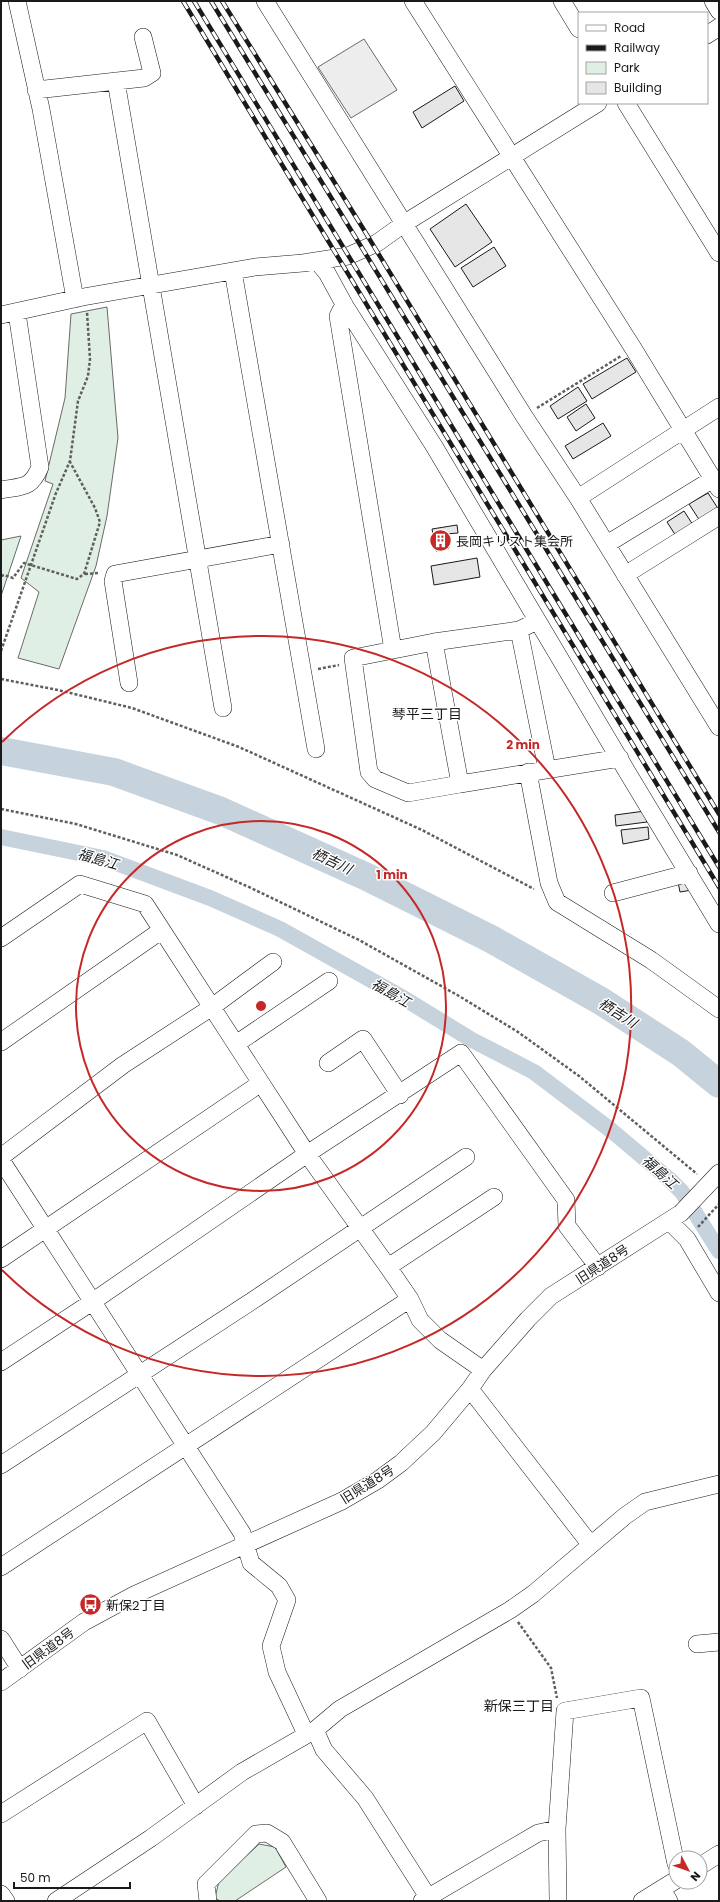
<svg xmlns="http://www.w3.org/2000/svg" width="720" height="1902" viewBox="0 0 720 1902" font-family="Poppins,'Noto Sans JP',sans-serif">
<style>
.green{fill:#e0efe3;stroke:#6a6a6a}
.parking{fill:#ededed;stroke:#6a6a6a}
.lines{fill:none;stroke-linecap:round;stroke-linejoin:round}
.canal{stroke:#c6d2dc;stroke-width:16}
.river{stroke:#c6d2dc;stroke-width:28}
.building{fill:#e6e6e6;stroke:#1a1a1a}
.minor-casing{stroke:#1a1a1a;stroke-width:18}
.path{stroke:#5f5f5f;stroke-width:2.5;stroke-dasharray:3 2;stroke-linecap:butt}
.minor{stroke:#fff;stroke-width:17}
.rail-casing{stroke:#1a1a1a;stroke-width:4.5}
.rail{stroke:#fff;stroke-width:3;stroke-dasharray:9;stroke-linecap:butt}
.ring{fill:none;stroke:#c62828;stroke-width:2}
.labels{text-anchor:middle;stroke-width:3;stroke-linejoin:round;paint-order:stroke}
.poi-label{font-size:13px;fill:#1a1a1a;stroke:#fff;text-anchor:start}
.street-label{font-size:13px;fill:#1a1a1a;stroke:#fff}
.neighbourhood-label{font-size:14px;fill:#1a1a1a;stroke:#fff}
.water-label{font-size:14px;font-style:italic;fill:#1a1a1a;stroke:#fff}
.centre{fill:#c62828;stroke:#fff;stroke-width:2}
.ring-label{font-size:12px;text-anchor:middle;font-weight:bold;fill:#c62828;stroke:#fff;stroke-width:3;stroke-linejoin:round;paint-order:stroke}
</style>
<rect width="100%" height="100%" fill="#fff"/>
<path class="green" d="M107 307 118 438 107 516 96 566 59 669 18 658 39 592 21 578 53 484 45 481 65 398 71 314Z
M21 536 1 596V540Z
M259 1844 275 1847 286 1867 235 1901H220L215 1898 219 1881Z"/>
<path class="parking" d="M364 39 397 90 351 118 318 67Z"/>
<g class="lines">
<path class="canal" d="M1 837 103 858 210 898 280 929 405 999 472 1040 534 1072 612 1131 669 1179 682 1192 719 1251"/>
<path class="river" d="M1 751 114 772 221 811 367 877 491 939 601 1001 681 1053 719 1084"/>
</g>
<path class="building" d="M455 86 464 101 422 128 413 112Z
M466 204 492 242 455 267 430 229Z
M494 247 506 266 473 287 461 268Z
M627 358 636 372 592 399 583 384Z
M578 387 587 401 558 419 550 406Z
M586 404 595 418 576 431 567 417Z
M603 423 611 436 573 459 565 446Z
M708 493 719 510 700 521 689 504Z
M684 511 693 525 676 536 667 522Z
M457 525 458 533 446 534 449 548 436 551 432 529Z
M477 558 480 577 434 585 431 566Z
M645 811 647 822 616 826 615 815Z
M648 827 649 839 623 844 621 830Z
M690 880 692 890 680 892 678 882Z"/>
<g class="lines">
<defs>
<path id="minor" d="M17 1 41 109 75 299
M265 1 524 416 578 498 719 727
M413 1 633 348 719 489
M562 1 579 29
M713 1 719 11
M707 35 719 27
M116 81 223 708
M36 90 144 78 152 73 143 37
M626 103 719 253
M317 261 327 273 345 306 434 446 629 775 719 924
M233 271 316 749
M344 304 338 316 393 650
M1 315 83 297 255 267 303 263 348 256 377 243 405 223 598 103
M1 490C22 486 31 489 40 467L17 313
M578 498 719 407
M607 544 713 479
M625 575 719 516
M519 630 547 769
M434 642 460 784 620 758
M129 683 113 581 115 574 281 544
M528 772 549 883 557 902 651 960 719 1009
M460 784 408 793 375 779 369 772 353 658 434 642 519 630 537 621
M613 893 689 873
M1 938 80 884 145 904 307 1154 388 1267 410 1299 420 1320 440 1340 483 1370
M1 1042 162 930
M236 1044 329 981
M328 1063 363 1039 400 1095
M1 1157 123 1065 212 1007 273 962
M1 1160 242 1533 251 1563 279 1586 287 1600 271 1646 277 1672 306 1734
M669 1221 687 1239 719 1293
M1 1259 261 1083
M388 1267 494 1197
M1 1362 92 1302 307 1154 461 1053 566 1200 567 1226 598 1267
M470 1389 590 1544
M1 1465 258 1297 466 1157
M1 1567 410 1299
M1 1639 20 1669
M697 1644 719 1642
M1 1682 84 1622 134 1595 342 1501 378 1480 401 1463 433 1433 470 1389 483 1370 528 1319 551 1296 681 1213 719 1173
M315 1730 324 1750 365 1798 428 1897
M1 1814 147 1721 196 1806
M700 1866 719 1854
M662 1889 669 1901
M1 1894 6 1901
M56 1901 151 1838 242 1772 315 1730 340 1709 510 1610 533 1594 625 1516 645 1502 719 1484
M208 1901 206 1884 256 1834 267 1833 282 1842 318 1901
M422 1901 538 1833 557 1829
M558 1901 557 1829 565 1711 641 1698 676 1864
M642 1901 676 1880"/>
</defs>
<use href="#minor" class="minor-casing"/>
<path class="path" d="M537 408 621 356
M85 574 99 573
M1 576 4 575 13 578 24 563 77 579 84 574 100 522 95 508 70 462
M1 651 56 493 70 461 78 401 88 376 90 359 87 312
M318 669 339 665
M1 679 58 690 132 708 239 747 422 830 534 889
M1 809 76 824 177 855 251 888 359 940 459 996 518 1032 579 1076 697 1174
M698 1227 719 1204
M518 1622 551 1668 557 1698"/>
<use href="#minor" class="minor"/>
<defs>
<path id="rail" d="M183 1 719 887
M194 1 719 867
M211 1 719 832
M222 1 364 230 719 814"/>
</defs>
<use href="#rail" class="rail-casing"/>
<use href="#rail" class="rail"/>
</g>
<g class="ring">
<circle cx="261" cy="1006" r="185"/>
<path d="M2 742A370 370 0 1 1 2 1270"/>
</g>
<defs>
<symbol id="building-disc" viewBox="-11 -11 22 22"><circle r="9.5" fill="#c62828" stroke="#fff"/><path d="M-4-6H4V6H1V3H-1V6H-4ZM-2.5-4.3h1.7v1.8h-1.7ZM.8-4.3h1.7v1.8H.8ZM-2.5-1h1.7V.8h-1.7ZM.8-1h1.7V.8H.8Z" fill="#fff"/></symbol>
<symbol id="bus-disc" viewBox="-11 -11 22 22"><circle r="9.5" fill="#c62828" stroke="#fff"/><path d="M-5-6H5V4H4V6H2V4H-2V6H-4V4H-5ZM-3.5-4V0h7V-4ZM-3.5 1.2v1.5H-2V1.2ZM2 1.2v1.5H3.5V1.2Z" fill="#fff"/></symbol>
</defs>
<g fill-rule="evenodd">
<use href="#building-disc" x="428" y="528" width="25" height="25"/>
<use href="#bus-disc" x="78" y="1592" width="25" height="25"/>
</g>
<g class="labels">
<g class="poi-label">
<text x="456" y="546">長岡キリスト集会所</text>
<text x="106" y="1610">新保2丁目</text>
</g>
<g class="street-label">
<text transform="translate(602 1264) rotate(-33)" y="5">旧県道8号</text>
<text transform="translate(367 1484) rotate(-32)" y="5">旧県道8号</text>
<text transform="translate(48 1648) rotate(-36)" y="5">旧県道8号</text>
</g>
<g class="neighbourhood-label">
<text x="427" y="719">琴平三丁目</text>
<text x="519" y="1711">新保三丁目</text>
</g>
<g class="water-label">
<text transform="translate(98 859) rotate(16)" y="5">福島江</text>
<text transform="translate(332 861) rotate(25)" y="5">栖吉川</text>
<text transform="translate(391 993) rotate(30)" y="5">福島江</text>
<text transform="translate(618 1013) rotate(32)" y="5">栖吉川</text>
<text transform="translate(660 1172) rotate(42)" y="5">福島江</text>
</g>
</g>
<circle cx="261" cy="1006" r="6" class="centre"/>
<g class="ring-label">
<text x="523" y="749">2 min</text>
<text x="392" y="879">1 min</text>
</g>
<rect width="720" height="1902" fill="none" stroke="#1a1a1a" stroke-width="4"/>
<rect x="578" y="12" width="130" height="92" fill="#ffffff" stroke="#a3a3a3"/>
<rect x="586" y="25" width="20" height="6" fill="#ffffff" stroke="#a3a3a3"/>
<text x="614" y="32" font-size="12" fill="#1a1a1a">Road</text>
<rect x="586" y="45" width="20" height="6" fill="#1a1a1a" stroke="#a3a3a3"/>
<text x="614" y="52" font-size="12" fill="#1a1a1a">Railway</text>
<rect x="586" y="62" width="20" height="12" fill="#e0efe3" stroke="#a3a3a3"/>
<text x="614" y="72" font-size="12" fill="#1a1a1a">Park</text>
<rect x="586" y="82" width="20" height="12" fill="#e6e6e6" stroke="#a3a3a3"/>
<text x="614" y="92" font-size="12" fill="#1a1a1a">Building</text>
<g transform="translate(688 1870) rotate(131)"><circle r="19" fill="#ffffff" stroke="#a3a3a3"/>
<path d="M0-3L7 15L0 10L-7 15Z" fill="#c62828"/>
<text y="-6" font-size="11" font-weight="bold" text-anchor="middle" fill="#1a1a1a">N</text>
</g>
<path d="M14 1882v6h116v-6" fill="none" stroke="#1a1a1a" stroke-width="2"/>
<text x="20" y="1882" font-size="12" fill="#1a1a1a" stroke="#ffffff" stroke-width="3" paint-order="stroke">50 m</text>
</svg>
